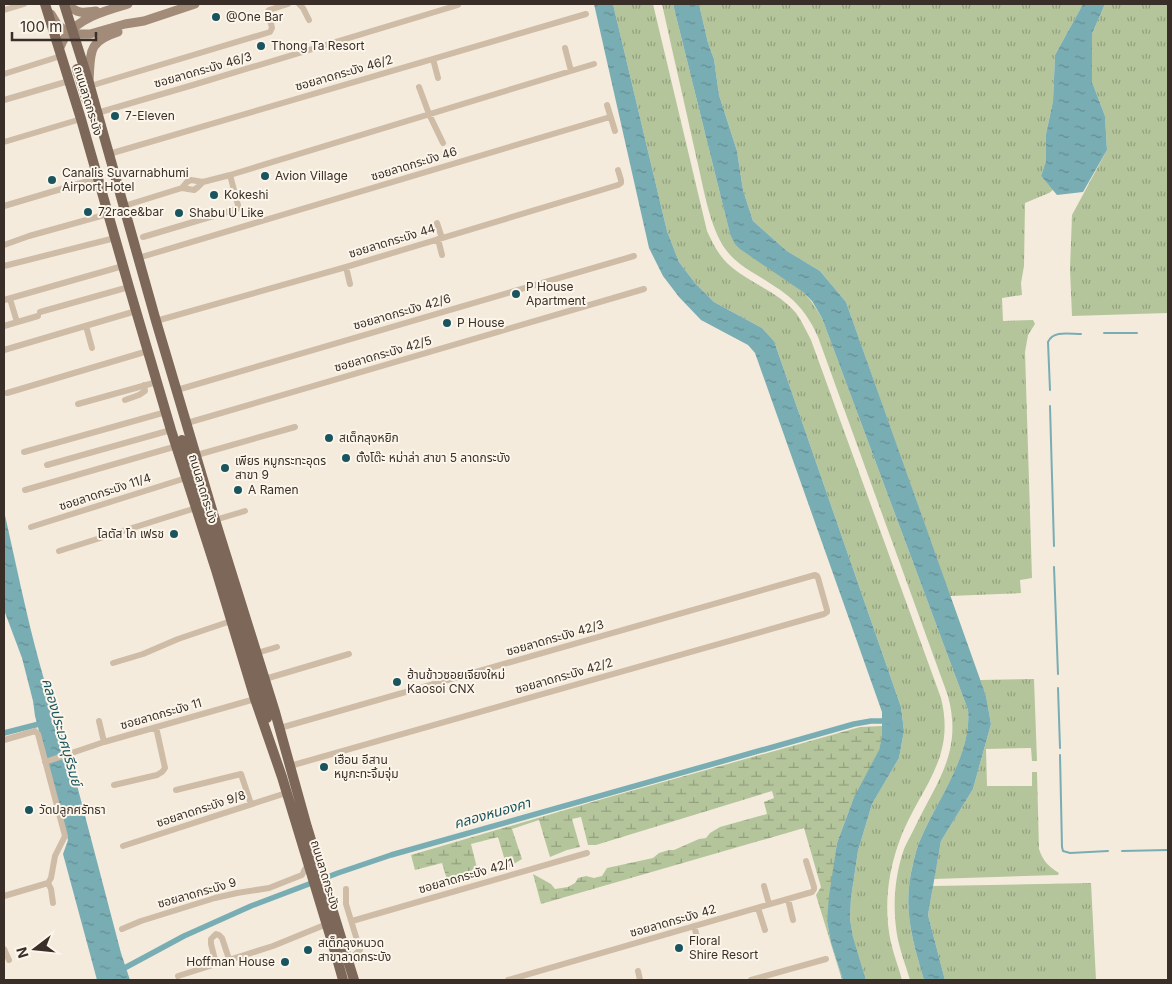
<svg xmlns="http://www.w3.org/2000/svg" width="1172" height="984" viewBox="0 0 1172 984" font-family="Inter,'Noto Sans Thai',sans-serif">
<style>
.grass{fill:url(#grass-tufts)}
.wetland{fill:url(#wetland-marsh)}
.water{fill:url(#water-ripples)}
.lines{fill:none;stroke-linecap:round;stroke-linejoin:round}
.stream{stroke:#79adb4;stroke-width:2}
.canal{stroke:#79adb4;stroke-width:5.5}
.street{stroke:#cebca7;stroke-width:6}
.secondary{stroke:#a28b78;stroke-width:9}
.primary{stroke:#7d6758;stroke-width:10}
.poi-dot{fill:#1a555f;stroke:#fbf5ea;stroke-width:2}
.labels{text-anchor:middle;stroke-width:4;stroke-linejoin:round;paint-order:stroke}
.poi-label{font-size:12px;fill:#3a2f28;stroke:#fbf5ea;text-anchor:start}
.street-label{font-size:12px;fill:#3a2f28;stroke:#fbf5ea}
.water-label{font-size:14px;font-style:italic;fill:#1a555f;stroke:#fbf5ea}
</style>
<defs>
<pattern id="grass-tufts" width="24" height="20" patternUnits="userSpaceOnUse" patternTransform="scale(1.25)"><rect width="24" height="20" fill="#b4c59b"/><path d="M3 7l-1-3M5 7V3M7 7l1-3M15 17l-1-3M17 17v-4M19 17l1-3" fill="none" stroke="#93a07e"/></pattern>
<pattern id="wetland-marsh" width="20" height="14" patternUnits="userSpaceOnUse" patternTransform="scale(1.25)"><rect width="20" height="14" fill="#b4c59b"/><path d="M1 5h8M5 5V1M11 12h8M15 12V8" fill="none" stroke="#93a07e"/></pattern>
<pattern id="water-ripples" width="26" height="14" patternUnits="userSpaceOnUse" patternTransform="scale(1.25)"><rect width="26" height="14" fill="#79adb4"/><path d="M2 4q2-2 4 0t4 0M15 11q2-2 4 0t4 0" fill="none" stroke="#648d92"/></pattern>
</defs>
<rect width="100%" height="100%" fill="#f4ebdd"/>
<path class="grass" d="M613 4H653L707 231C712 242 718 254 727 263 748 283 778 291 796 313 802 321 806 331 811 340L941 698C957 762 916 791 898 845 887 877 884 911 891 943 894 956 899 968 902 980H866L853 938 850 919 851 898 858 851 872 804 899 758 904 731 901 707 774 341 762 328 714 302 695 283 679 262 667 231Z
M662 4H673L730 234 803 292 811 301 822 318 968 710C972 755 938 799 921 838 917 846 915 855 913 864 902 907 912 939 924 980H910C906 967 901 953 898 940 892 910 894 878 904 849 907 842 911 835 914 829 937 781 963 752 948 696L818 337C807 312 794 298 771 284 755 273 738 266 726 250 709 227 703 184 696 156 685 105 673 55 662 4Z
M699 4H1083L1055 55 1053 101 1046 134V161L1041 176 1053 190 1049 193 1025 203 1024 266 1021 283 1022 295 1002 298 1003 321 1033 320 1035 324 1028 335 1025 352 1032 578 1020 580 1021 593 950 596 846 302 820 271 787 251 753 221 743 190 737 151 719 95 714 59 708 43Z
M1105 4H1168V313L1072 316 1070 269 1072 215 1107 150 1105 116 1092 82V34Z
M1034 679 1037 761H1032L1031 748 986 749 987 786H1032V772H1037L1039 849C1043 861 1048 866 1059 873L1058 875 934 879 941 841 973 789 991 724 986 696 980 680Z
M1091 883 1096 980H945L928 915 933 886Z"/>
<path class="wetland" d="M882 726V736L879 751 854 797 837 843 827 921 831 943 843 980H842L816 895 821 887 804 828 541 904 533 874 551 884 555 889 568 887 575 883 578 878 586 876 594 878 602 876 607 868 653 858 659 853 669 850H674L699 839 706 838 710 833 720 827 767 814 764 802 774 798 772 791 596 845H588L581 817 572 819 580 847 567 850 550 857 539 820 512 829 522 859 502 871H498L506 864 498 837 471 844 479 876 449 886 442 863 415 870 411 855 606 798 860 727Z"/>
<path class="water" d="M594 4H613L667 231 679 262 695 283 714 302 762 328 774 341 901 707 904 731 899 758 872 804 858 851 851 898 850 919 853 937 866 980H843L831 943 827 921 829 896 837 843 854 797 879 750 882 736V712L755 353 748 345 701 320 679 297 663 276 649 248Z
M673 4H699L708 43 714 59 719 95 737 151 743 190 753 221 787 251 820 271 846 302 986 696 991 724 973 789 941 841 928 915 945 980H924C912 939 902 907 913 864 915 855 917 846 921 838 938 799 972 754 968 710L822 318 812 301 803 292 740 249 735 244 730 234Z
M1083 4H1105L1092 34V82L1105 116 1107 150 1083 192 1057 195 1041 176 1046 161V134L1053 101 1055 55Z
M4 511C22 590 37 671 67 747L121 953 130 980H97L63 854 68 840 35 716 33 701 22 658 4 610Z"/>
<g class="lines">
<path class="stream" d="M1104 333H1137
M1050 390 1048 342C1053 330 1070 334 1081 334
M1050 406 1054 546
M1054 567 1058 674
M1058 688 1060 748
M1060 755 1062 847 1063 851 1070 853 1108 851
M1122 851 1168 850"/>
<path class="canal" d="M4 733 43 723
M119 971 184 936 251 906 338 873 391 855 854 724 871 721H889"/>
<path class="street" d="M299 4 303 8 309 20
M4 10 24 4
M565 48 571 71
M433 59 438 78
M4 74 61 56
M90 86 270 32 272 28 268 11 269 10 288 4
M419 87 429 114 443 143
M4 100 69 81
M607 105 615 131
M97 113 193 85 458 5
M4 142 81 119
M109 154 586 14
M182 188 187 182 191 180 203 182 230 175 594 64
M182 188 194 190 198 187 203 182
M4 206 98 178
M124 206 182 188
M437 223 442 238
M143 237 237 209 238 208V205L230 175
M438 239 442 255
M4 245 29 236 108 214
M138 258 610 117
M4 266 115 238
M346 267 350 284
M10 299 17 322
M4 300 123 266
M40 312 129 287
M156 321 346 267 618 185 621 183V180L618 170
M4 326 38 316
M86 326 92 348
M4 350 136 311
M177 390 634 256
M7 393 148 351
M125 400 139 395 145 391 144 385
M78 404 157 382
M187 423 644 289
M24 452 166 412
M197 455 295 427
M47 465 171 430
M25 490 177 446
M215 520 245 511
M31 527 186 478
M59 551 196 508
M257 653 277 647
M113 663 143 654 178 639 231 621
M265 679 349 654
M99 721 104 742
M280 728 815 575 817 576 818 578 827 610V612L824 614 290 766
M4 740 35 731 38 734 65 836 55 856 51 878 48 883 51 889 53 903
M45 762 104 742 255 699
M114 785 157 775 162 772 165 768 156 727
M176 790 241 774 251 804
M123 846 286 793
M764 886 769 904
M346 889V904L360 950 352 957
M4 896 48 883
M788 899 793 920
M758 908 765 930
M352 921 587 853
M694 926 697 937 700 941 707 940
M122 929 141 921 215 898 237 893 269 888 302 875 305 869
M4 949 9 960
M216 964 211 944V939L216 934 219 935 222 938 229 959
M638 971 640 980
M178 976 273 946 322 926
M508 980 812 892 814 889V887L806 861
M751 980 826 959"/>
<path class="secondary" d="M67 4C77 14 83 13 96 11
M51 14 57 24 63 29 73 34H90L125 24 144 21 195 4
M59 49C61 46 62 42 64 39 77 18 107 10 128 4
M89 81C91 52 87 42 118 32"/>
<path class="primary" d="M45 4 81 119 129 287 171 430 216 570 255 699 282 777 336 955 343 980
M64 4 89 83 156 321 215 520 275 712 307 827 354 980
M77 69 87 101
M182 440 207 514 267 718"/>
</g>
<g class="poi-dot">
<circle cx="216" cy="17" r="5"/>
<circle cx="261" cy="46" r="5"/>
<circle cx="115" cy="116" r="5"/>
<circle cx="265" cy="176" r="5"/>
<circle cx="52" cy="180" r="5"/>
<circle cx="214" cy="195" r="5"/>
<circle cx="88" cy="212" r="5"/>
<circle cx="179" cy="213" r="5"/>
<circle cx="516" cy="294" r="5"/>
<circle cx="447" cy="323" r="5"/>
<circle cx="329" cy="438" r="5"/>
<circle cx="346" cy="458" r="5"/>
<circle cx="225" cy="468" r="5"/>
<circle cx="238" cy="490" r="5"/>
<circle cx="174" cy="534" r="5"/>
<circle cx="397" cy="682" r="5"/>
<circle cx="324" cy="767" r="5"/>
<circle cx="29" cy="810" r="5"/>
<circle cx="679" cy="948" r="5"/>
<circle cx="308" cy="950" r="5"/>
<circle cx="285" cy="962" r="5"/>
</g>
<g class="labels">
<g class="poi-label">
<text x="226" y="21">@One Bar</text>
<text x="271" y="50">Thong Ta Resort</text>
<text x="125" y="120">7-Eleven</text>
<text x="62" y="177">Canalis Suvarnabhumi<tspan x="62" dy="14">Airport Hotel</tspan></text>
<text x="275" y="180">Avion Village</text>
<text x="224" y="199">Kokeshi</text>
<text x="98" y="216">72race&amp;bar</text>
<text x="189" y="217">Shabu U Like</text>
<text x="526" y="291">P House<tspan x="526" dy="14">Apartment</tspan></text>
<text x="457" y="327">P House</text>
<text x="339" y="442">สเต็กลุงหยิก</text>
<text x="356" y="462">ตั้งโต๊ะ หม่าล่า สาขา 5 ลาดกระบัง</text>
<text x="235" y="465">เพียร หมูกระทะอุดร<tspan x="235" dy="14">สาขา 9</tspan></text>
<text x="248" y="494">A Ramen</text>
<text x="164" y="538" text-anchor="end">โลตัส โก เฟรช</text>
<text x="407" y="679">ฮ้านข้าวซอยเจียงใหม่<tspan x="407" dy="14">Kaosoi CNX</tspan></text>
<text x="334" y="764">เฮือน อีสาน<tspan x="334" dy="14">หมูกะทะจิ้มจุ่ม</tspan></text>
<text x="39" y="814">วัดปลูกศรัทธา</text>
<text x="689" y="945">Floral<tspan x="689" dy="14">Shire Resort</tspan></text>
<text x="318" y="947">สเต็กลุงหนวด<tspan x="318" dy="14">สาขาลาดกระบัง</tspan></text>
<text x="275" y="966" text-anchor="end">Hoffman House</text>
</g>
<g class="street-label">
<text transform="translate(203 70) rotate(-16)" y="4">ซอยลาดกระบัง 46/3</text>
<text transform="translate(344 73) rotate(-16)" y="4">ซอยลาดกระบัง 46/2</text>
<text transform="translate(88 101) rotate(73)" y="4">ถนนลาดกระบัง</text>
<text transform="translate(414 164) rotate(-17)" y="4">ซอยลาดกระบัง 46</text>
<text transform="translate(392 241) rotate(-17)" y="4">ซอยลาดกระบัง 44</text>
<text transform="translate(402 312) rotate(-16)" y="4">ซอยลาดกระบัง 42/6</text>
<text transform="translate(383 354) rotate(-16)" y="4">ซอยลาดกระบัง 42/5</text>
<text transform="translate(203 489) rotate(73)" y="4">ถนนลาดกระบัง</text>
<text transform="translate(105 492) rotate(-18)" y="4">ซอยลาดกระบัง 11/4</text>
<text transform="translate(555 638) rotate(-16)" y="4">ซอยลาดกระบัง 42/3</text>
<text transform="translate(564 676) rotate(-16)" y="4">ซอยลาดกระบัง 42/2</text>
<text transform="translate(161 714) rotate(-16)" y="4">ซอยลาดกระบัง 11</text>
<text transform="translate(201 809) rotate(-18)" y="4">ซอยลาดกระบัง 9/8</text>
<text transform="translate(325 875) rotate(73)" y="4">ถนนลาดกระบัง</text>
<text transform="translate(466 876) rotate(-16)" y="4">ซอยลาดกระบัง 42/1</text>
<text transform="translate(197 893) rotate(-16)" y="4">ซอยลาดกระบัง 9</text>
<text transform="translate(673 921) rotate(-16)" y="4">ซอยลาดกระบัง 42</text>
</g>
<g class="water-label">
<text transform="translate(62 732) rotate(74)" y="5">คลองประเวศบุรีรมย์</text>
<text transform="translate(492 813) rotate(-16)" y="5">คลองหนองคา</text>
</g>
</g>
<rect width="1172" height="984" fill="none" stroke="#3a2f28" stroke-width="10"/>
<g transform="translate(35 949) rotate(254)" stroke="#fbf5ea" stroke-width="4" paint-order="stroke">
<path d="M0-4L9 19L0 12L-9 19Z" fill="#3a2f28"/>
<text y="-8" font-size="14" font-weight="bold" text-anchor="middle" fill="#3a2f28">N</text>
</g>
<path d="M12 32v8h84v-8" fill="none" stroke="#3a2f28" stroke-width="2.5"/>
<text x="20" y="32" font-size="15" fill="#3a2f28" stroke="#fbf5ea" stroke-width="4" paint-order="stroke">100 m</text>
</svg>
